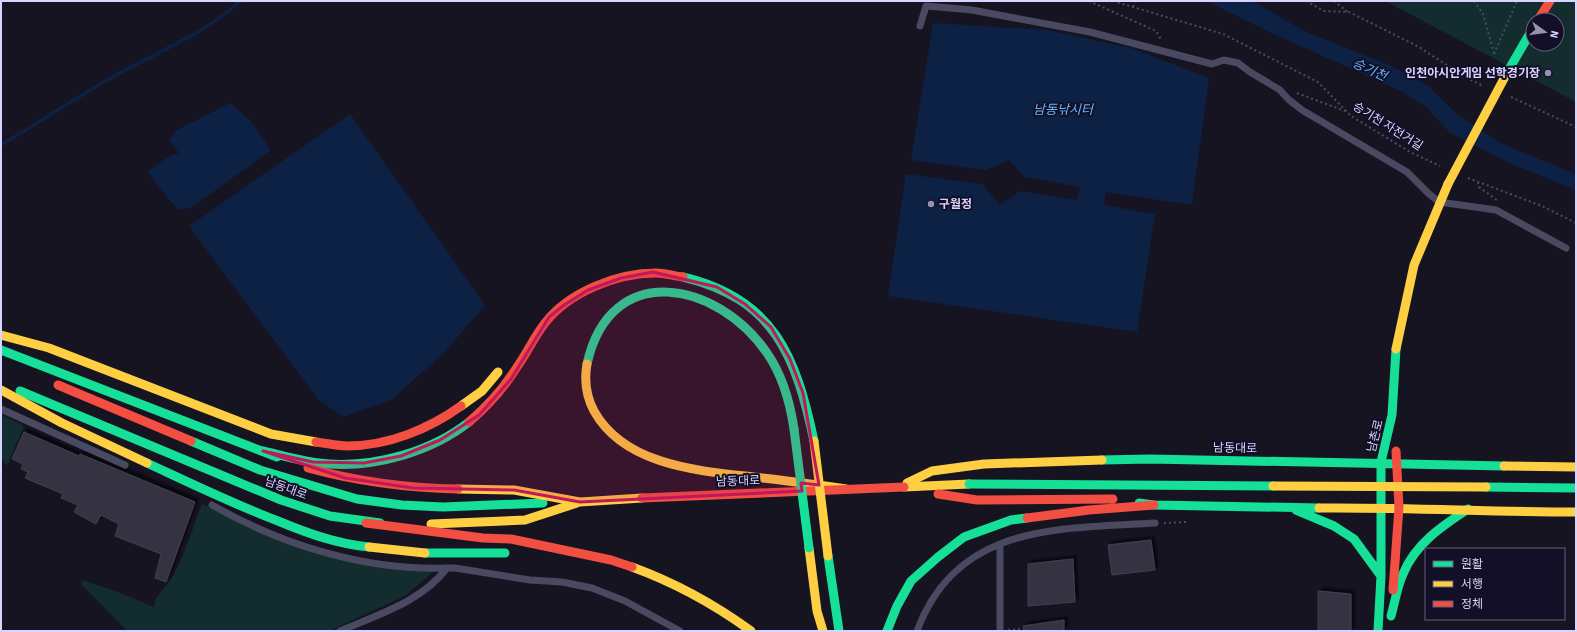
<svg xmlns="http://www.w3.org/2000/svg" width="1577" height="632" viewBox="0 0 1577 632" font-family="'Source Sans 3','Noto Sans KR',sans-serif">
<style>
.green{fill:#132c2d;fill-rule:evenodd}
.water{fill:#0d2144}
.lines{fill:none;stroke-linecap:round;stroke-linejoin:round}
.stream{stroke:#0d2144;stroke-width:3.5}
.building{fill:#343243;stroke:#433f54;filter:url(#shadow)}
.path{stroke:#44505f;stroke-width:2;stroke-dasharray:2 3;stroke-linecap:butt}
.lane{stroke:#4a4962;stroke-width:7}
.fast{stroke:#16e098;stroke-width:9}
.slow{stroke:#ffcf43;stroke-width:9}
.jam{stroke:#f24e42;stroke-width:9}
.fast-bridge{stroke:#16e098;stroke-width:9}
.slow-bridge{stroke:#ffcf43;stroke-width:9}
.marked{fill:#c2185b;fill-opacity:0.2;stroke:#c2185b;stroke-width:3;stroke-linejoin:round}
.poi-dot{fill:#9591b1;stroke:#130f26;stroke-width:1.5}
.labels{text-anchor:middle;stroke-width:4;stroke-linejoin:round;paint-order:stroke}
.poi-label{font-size:12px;font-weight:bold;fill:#d9d4ff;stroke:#130f26;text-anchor:end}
.street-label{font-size:12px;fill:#d9d4ff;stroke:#130f26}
.water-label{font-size:13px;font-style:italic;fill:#62b6ff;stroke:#130f26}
</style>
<defs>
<filter id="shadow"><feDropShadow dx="3.5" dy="-3.5" stdDeviation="1" flood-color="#0009"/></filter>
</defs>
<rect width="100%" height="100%" fill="#161421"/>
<path class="green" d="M1385 1H1576V102ZM1533 20H1557V44H1533Z
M1 414 24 426 7 466 1 458Z
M202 504 260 532 369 565 400 570 434 571 405 596 329 631H127L81 584 82 580 118 592 154 607C155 594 165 589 171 579 185 556 192 529 202 504Z"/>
<path class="water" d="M1206 1H1253L1304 31 1382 62 1411 76 1428 86 1457 114 1502 144 1576 174V190L1507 162 1449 132 1426 107 1399 90 1280 37Z
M933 23 1048 30 1134 49 1209 78 1192 205 1106 192 1104 205 1155 214 1137 332 888 296 906 174 982 184 1000 205 1020 191 1077 200 1080 187 1025 177 1009 160 986 170 911 160Z
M230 103 251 121 271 150 191 208 178 210 147 172 169 156 179 153 169 140 177 130Z
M350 114 485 305 443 354 391 400 343 417 319 400 189 226Z"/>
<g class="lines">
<path class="stream" d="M1 145C40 122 78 96 118 74 159 51 205 34 240 1"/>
</g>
<path class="building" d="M24 432 79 456 80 454 195 502 166 582 155 578 161 554 115 536 119 524 101 515 96 524 74 512 78 505 61 498 63 494 25 478 28 472 21 469 23 464 12 459Z
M1151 540 1155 570 1112 575 1108 545Z
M1073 559 1075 602 1028 606V564Z
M1318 591 1351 594V631H1318Z
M1064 620V631H1024L1023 626Z"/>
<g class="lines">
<path class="path" d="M1089 1 1156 31 1162 41
M1113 1 1223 34 1318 82 1351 116 1410 152 1440 166
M1306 1 1324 11 1349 12 1419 47 1465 77 1483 86
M1334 1 1348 12
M1474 1 1483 14 1494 53
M1133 7 1135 1
M1494 54 1517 1
M1297 93 1345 111
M1511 97 1576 127
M1468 178 1542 206 1576 223
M1478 182 1479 187 1498 201
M1164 523 1186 522
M1008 630 1022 629"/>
<path class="lane" d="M920 26 926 6 972 10 1090 32 1212 64 1224 60 1238 63 1250 72 1280 90 1288 99 1302 110 1407 172 1428 193 1439 202 1496 210 1566 248
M1 409 125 465
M212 505C282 545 366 571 447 568
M1000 544V631
M340 631C379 614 421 602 447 568H455L530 580 562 582 592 588 625 601 680 631
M917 631C957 523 1059 529 1155 523"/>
<path class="fast" d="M1508 71 1533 28
M683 277C775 299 796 357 814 441
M1 350 277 457
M587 364C610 259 718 281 767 353 783 376 790 402 794 429
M20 391 281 500 330 516 380 523
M191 441 260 470 357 499 402 505 443 507 543 503
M263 451C284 456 306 463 329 464 376 467 431 452 469 422
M1102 460 1150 459 1504 466
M1139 503 1154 505 1319 508
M1296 510 1334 526 1354 539 1381 576
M425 553H505
M828 556 839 631
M1391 616C1395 602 1397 587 1403 574 1415 544 1442 526 1468 509
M887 631 897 606 911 581 938 557 964 537 1011 520 1027 518
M1378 631 1381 576V462L1392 415 1396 349"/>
<path class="slow" d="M1 335 49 348 271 434 316 442
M1396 349 1414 265 1448 184
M587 364C584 381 586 396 594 411 626 468 704 471 762 478 790 481 818 485 846 489
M461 406 482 391 498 372
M1504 466 1576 467
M907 483 932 471 984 464 1102 460
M904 487 969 484
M458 489 514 490 580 502 642 498
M1319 508C1405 507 1490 512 1576 512
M431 524 525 520 577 503
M809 548 817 611 823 631
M632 567C676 583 714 604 751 631"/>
<path class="jam" d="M1538 20 1550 1
M58 385 191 441
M469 422C488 406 504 388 517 367 527 353 534 337 545 323 569 292 617 273 656 273 665 273 674 276 683 277
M316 442C326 443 337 446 347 446 388 446 429 429 461 406
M308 468C359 482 406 488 458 489
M938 494 977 500 1113 499
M642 498 904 487
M1027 518 1089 510 1154 505
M366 523 483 538 511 539 611 560 632 567
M1393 590 1399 507 1396 451"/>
<path class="fast-bridge" d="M794 429 809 548
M147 463C190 483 233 504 278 521 307 533 337 544 369 547
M969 484 1273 486
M1486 487 1576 488"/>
<path class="slow-bridge" d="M1448 184 1508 71
M1 390 62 423 147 463
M814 441 828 556
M1273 486 1486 487
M369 547 425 553"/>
</g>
<path class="marked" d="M653 272 717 287 745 304 771 327 790 359 803 393 819 485 801 483 802 491 580 502 514 490 413 488 345 478 263 451 313 462 364 463 401 456 440 440 479 415 511 379 549 317 564 305 588 290 621 278Z"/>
<g class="poi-dot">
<circle cx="1548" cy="73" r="4"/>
<circle cx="931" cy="204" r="4"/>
</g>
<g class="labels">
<g class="poi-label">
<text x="1540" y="77">인천아시안게임 선학경기장</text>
<text x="939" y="208" text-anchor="start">구월정</text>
</g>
<g class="street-label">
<text transform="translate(1388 126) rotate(32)" y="4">승기천 자전거길</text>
<text transform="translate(1375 436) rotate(-76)" y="4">남촌로</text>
<text transform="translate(1235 448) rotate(1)" y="4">남동대로</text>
<text transform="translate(738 481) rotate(-2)" y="4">남동대로</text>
<text transform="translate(286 488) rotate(20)" y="4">남동대로</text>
</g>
<g class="water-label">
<text transform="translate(1370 69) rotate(24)" y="5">승기천</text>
<text x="1063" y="114">남동낚시터</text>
</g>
</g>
<rect width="1577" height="632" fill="none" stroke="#d9d4ff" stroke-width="4"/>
<rect x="1425" y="548" width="140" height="72" fill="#130f26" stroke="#625e7d"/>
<rect x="1433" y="561" width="20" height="6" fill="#16e098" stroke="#625e7d"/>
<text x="1461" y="568" font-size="12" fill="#d9d4ff">원활</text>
<rect x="1433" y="581" width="20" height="6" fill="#ffcf43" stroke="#625e7d"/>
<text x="1461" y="588" font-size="12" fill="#d9d4ff">서행</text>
<rect x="1433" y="601" width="20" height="6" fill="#f24e42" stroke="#625e7d"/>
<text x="1461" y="608" font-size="12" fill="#d9d4ff">정체</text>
<g transform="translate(1545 32) rotate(104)"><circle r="19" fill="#130f26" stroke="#625e7d"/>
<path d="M0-3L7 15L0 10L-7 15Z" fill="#9591b1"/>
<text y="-6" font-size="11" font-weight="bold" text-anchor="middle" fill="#d9d4ff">N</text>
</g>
</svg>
